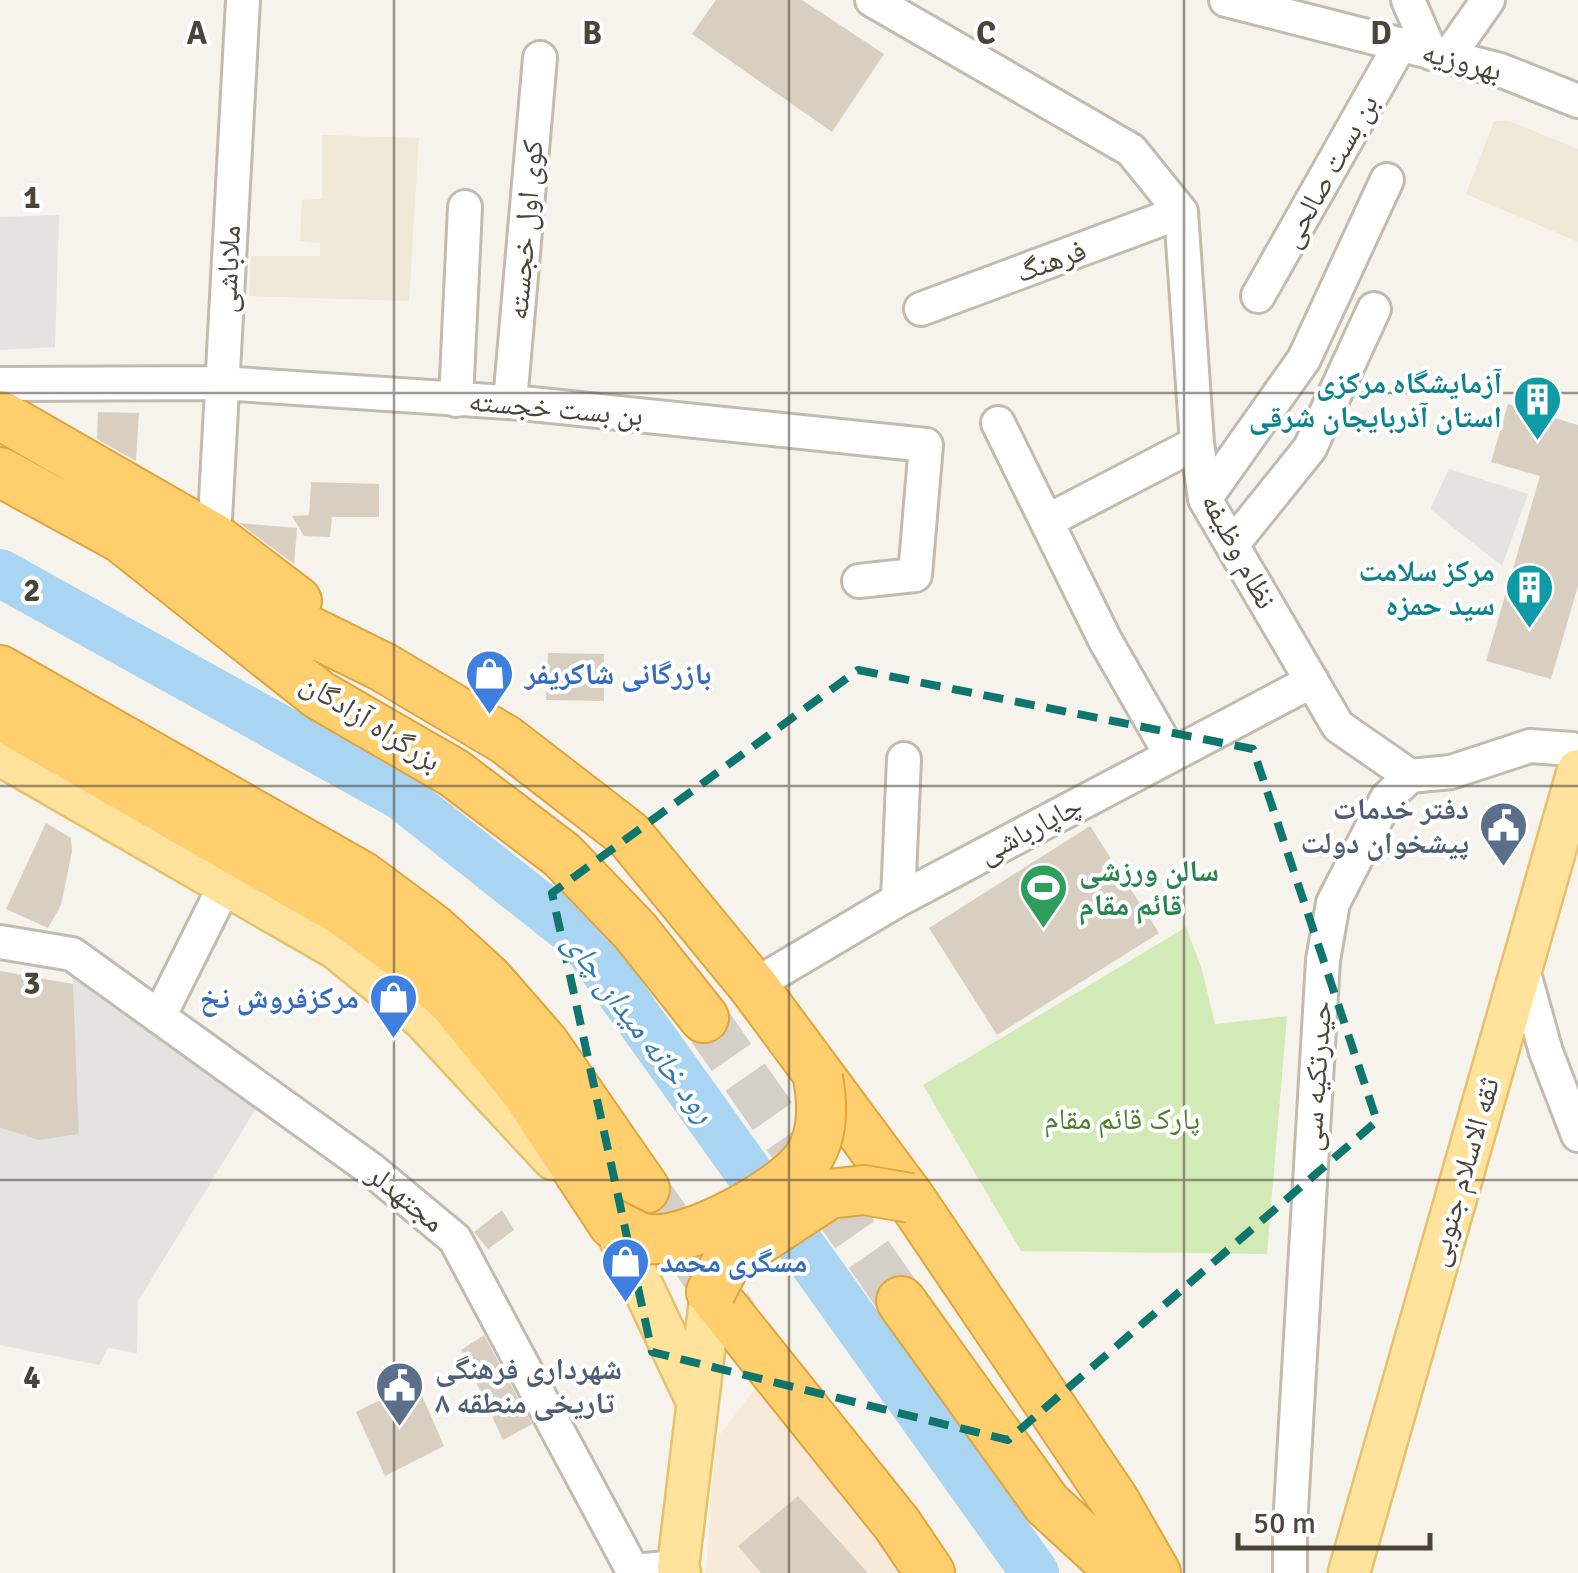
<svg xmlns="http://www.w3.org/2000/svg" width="1578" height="1573" viewBox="0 0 1578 1573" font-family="Signika,'Noto Naskh Arabic',sans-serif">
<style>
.commercial{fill:#f7ead8}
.education{fill:#efe8d6}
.green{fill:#d2eab5}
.parking{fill:#e5e3e0}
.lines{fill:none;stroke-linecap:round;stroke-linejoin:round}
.river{stroke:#a9d4f2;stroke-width:48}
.building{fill:#d8cfc1}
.highway-tunnel{stroke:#d4d0c8;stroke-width:48;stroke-dasharray:48 24;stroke-linecap:butt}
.minor-casing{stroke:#c2bbae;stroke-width:38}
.major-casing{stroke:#e6c16a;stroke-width:45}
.highway-casing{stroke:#e0a43c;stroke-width:52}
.minor{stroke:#fff;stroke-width:32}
.major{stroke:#ffe39c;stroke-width:40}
.highway{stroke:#ffcf6e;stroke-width:48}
.highway-bridge-casing{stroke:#e0a43c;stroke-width:52;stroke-linecap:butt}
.highway-bridge{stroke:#ffcf6e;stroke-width:48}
.marked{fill:none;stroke:#0f766e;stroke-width:8;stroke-dasharray:20 12;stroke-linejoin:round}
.grid{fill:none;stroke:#4b4439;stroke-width:2.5;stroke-opacity:0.55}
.labels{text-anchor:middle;stroke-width:8;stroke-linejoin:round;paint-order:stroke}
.street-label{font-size:30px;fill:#4b4439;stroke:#fff}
.culture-label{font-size:30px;font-weight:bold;fill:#0d838f;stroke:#fff;text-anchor:end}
.shop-label{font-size:30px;font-weight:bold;fill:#366cbe;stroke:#fff;text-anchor:start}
.service-label{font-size:30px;font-weight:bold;fill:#4e5e75;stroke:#fff;text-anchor:end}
.leisure-label{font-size:30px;font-weight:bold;fill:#27864d;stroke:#fff;text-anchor:start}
.park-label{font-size:30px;fill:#4a7f2a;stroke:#fff}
.water-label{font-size:32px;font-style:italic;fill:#2e7ab2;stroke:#fff}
.grid-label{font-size:32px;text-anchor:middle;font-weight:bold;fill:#4b4439;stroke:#fff;stroke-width:8;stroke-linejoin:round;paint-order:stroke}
</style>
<rect width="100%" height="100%" fill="#f6f3ec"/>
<path class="commercial" d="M761 1381 906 1573H706L715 1441Z"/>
<path class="education" d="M1494 121H1509L1578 149V242L1466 194Z
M322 135 419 138 409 301 249 296 251 256H320V243L300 241 302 200 322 199Z"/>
<path class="green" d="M1186 927 1202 970 1215 1024 1287 1016 1267 1254 1021 1251 923 1085Z"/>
<path class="parking" d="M59 215 55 347 0 350V217Z
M1449 469 1528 494 1502 566 1430 509Z
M72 972 260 1102 138 1301 137 1353 108 1348 99 1365 0 1345V1128L39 1140 79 1133Z"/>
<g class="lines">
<path class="river" d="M0 573 401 796 582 939 1035 1573"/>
</g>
<path class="building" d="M716 0H802L884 54 832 132 692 34Z
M1508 404 1578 425V586L1551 679 1486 661 1540 476 1491 462Z
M98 412 139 413 136 461 97 439Z
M311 482 379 484V517H332L330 537 304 536 292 516 309 515Z
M239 523 297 528 294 564Z
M548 653 604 654V701L546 700Z
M46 823 71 838 72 851 61 905 48 928 6 909Z
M1090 826 1159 933 997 1035 929 928Z
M0 971 73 984 79 1134 39 1140 0 1128Z
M502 1210 514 1230 488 1249 474 1232Z
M484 1335 532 1424 503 1440 461 1350Z
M416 1382 444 1446 385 1476 356 1412Z
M798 1496 868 1573H761L738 1546Z"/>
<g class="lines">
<path class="highway-tunnel" d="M704 1018 901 1301
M645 1189 735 1317"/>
<defs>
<path id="minor" d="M872 0 1131 150 1181 212
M1226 0 1500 70 1578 101
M1408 0 1431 53
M1448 57 1488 0
M1181 212 1197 443 1205 499 1338 726 1410 776
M1258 296 1400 45
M921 309 1181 212
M0 384 221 383 522 403 926 445 915 575 859 581
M456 400 465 207
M510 402 540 58
M998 423 1105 640 1171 755
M1205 499 1304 359 1387 180
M1047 521 1197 443
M214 538 243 0
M1232 545 1310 448 1374 309
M898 900 904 759
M0 942 72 954 372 1170 455 1239 633 1571 678 1567
M1522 966 1546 1052 1578 1135
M753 986 898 900 1312 681
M159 1017 225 885
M1290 1573V1526L1323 960 1333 903 1387 798 1410 776 1451 772 1530 746 1572 749 1578 753"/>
<path id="major" d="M0 755 337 949 423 1019 553 1159
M602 1213 613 1224 696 1399
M680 1573 678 1567 711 1292
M1349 1573 1578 770"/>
<path id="highway" d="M0 415 214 538 297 601
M0 472 121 538 319 695 454 773 562 855 635 931 704 1018
M121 538 383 667 506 740 629 835 753 986 910 1198 1114 1500 1156 1573
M0 670 362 876 432 928 488 979 544 1043 645 1189
M0 715 342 911 400 953 453 1002 526 1092 613 1224
M711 1292 897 1524 930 1573
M901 1301 1047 1504 1122 1573"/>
</defs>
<use href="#minor" class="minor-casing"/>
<use href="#major" class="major-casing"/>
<use href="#highway" class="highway-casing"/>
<use href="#minor" class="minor"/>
<use href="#major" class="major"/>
<use href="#highway" class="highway"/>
<defs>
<path id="highway-bridge" d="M613 1224C623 1228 637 1238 649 1239 689 1244 783 1192 806 1161 824 1137 823 1105 818 1078
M711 1292 727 1261 829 1194 864 1190 910 1198"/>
</defs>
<use href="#highway-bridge" class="highway-bridge-casing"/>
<use href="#highway-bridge" class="highway-bridge"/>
</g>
<path class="marked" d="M858 670 1253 749 1377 1121 1008 1440 652 1352 552 893Z"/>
<path class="grid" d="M394 0V1573M789 0V1573M1184 0V1573M0 393H1578M0 786H1578M0 1180H1578"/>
<defs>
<symbol id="building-pin" viewBox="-11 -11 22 30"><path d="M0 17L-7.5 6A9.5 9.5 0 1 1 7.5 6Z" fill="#0f9aa8" stroke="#fff"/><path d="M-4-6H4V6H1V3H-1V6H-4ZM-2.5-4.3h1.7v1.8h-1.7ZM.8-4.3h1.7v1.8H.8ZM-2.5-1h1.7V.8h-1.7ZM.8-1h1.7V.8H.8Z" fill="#fff"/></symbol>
<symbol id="shop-pin" viewBox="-11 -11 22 30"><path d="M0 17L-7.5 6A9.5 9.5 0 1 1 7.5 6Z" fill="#3f7fe0" stroke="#fff"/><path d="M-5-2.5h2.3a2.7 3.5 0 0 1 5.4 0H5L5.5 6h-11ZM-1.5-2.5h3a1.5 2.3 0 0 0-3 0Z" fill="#fff"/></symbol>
<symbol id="civic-pin" viewBox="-11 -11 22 30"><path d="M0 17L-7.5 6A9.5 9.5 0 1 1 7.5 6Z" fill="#5c6f8a" stroke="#fff"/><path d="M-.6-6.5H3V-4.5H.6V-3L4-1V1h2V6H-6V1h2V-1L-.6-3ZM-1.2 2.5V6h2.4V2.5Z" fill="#fff"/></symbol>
<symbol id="stadium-pin" viewBox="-11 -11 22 30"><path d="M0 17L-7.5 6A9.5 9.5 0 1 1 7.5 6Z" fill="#2e9e5b" stroke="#fff"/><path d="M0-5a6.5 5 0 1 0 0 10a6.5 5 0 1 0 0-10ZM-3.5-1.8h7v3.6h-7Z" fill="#fff"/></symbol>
</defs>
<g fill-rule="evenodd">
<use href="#building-pin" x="1510" y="372" width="55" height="75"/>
<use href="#building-pin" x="1502" y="560" width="55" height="75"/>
<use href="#shop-pin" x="462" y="646" width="55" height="75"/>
<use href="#civic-pin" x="1476" y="798" width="55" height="75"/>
<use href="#stadium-pin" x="1016" y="860" width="55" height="75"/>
<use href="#shop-pin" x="366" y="970" width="55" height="75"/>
<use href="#shop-pin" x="598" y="1234" width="55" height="75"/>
<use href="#civic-pin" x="372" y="1358" width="55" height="75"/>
</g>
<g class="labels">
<g class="street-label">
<text transform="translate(1462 61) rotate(15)" y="10">بهروزیه</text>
<text transform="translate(1329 171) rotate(-61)" y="10">بن بست صالحی</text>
<text transform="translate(525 230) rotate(-85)" y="10">کوی اول خجسته</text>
<text transform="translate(1051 261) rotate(-20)" y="10">فرهنگ</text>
<text transform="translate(228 269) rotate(-87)" y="10">ملاباشی</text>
<text transform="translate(556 408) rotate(5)" y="10">بن بست خجسته</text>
<text transform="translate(1239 551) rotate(62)" y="10">نظام وظیفه</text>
<text transform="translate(371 722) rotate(32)" y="10">بزرگراه آزادگان</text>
<text transform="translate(1030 829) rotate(-28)" y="10">چاپارباشی</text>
<text transform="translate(1316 1076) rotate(-86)" y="10">حیدرتکیه سی</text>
<text transform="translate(1463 1172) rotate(-74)" y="10">ثقه الاسلام جنوبی</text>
<text transform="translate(406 1198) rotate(39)" y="10">مجتهدلر</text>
</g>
<g class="culture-label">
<text x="1502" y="393">آزمایشگاه مرکزی<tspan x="1502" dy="34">استان آذربایجان شرقی</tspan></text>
<text x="1495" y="581">مرکز سلامت<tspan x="1495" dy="34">سید حمزه</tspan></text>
</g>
<g class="shop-label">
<text x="525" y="684">بازرگانی شاکریفر</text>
<text x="359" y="1008" text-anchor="end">مرکزفروش نخ</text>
<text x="660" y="1272">مسگری محمد</text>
</g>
<g class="service-label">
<text x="1469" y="819">دفتر خدمات<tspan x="1469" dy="34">پیشخوان دولت</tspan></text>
<text x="435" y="1379" text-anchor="start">شهرداری فرهنگی<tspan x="435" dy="34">تاریخی منطقه ۸</tspan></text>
</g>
<g class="leisure-label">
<text x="1079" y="881">سالن ورزشی<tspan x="1079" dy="34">قائم مقام</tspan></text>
</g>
<g class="park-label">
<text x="1122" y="1129">پارک قائم مقام</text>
</g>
<g class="water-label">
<text transform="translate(640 1027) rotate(53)" y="11">رود خانه میدان چای</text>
</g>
</g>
<g class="grid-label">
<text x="197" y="44">A</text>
<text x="592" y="44">B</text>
<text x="986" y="44">C</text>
<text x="1381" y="44">D</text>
<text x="32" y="208">1</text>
<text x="32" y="601">2</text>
<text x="32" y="994">3</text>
<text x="32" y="1388">4</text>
</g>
<path d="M1238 1533v15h192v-15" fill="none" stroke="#4b4439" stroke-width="5"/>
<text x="1253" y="1533" font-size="30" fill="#4b4439" stroke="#ffffff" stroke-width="8" paint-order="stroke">50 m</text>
</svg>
